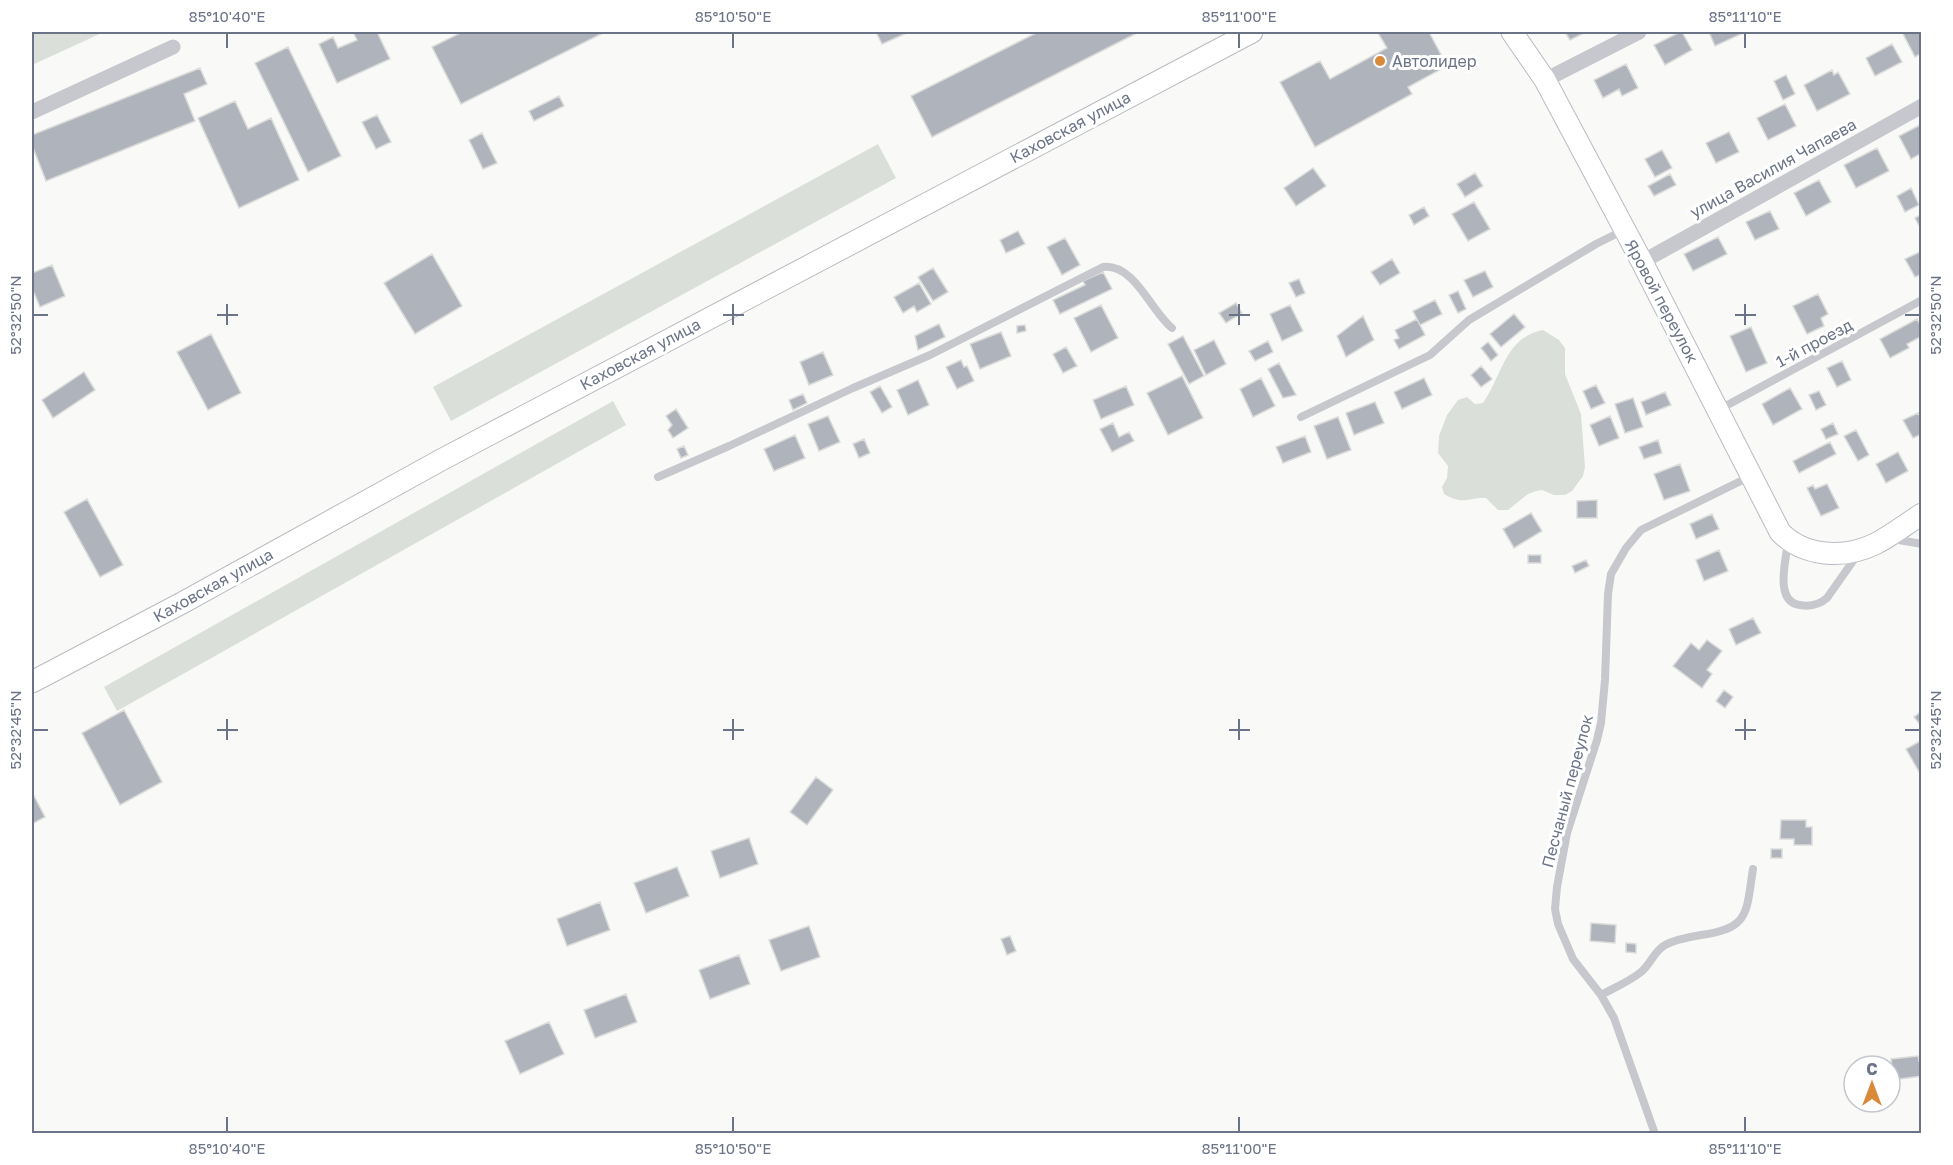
<svg xmlns="http://www.w3.org/2000/svg" width="1953" height="1165" viewBox="0 0 1953 1165" font-family="'Golos Text',sans-serif">
<style>
.green{fill:#dae0d9}
.building{fill:#afb3bc;stroke:#dbdcda;stroke-width:1.5}
.lines{fill:none;stroke-linecap:round;stroke-linejoin:round}
.secondary-casing{stroke:#b9bbc1;stroke-width:23}
.lane{stroke:#c6c8cd;stroke-width:8}
.street{stroke:#c6c8cd;stroke-width:15}
.secondary{stroke:#fff;stroke-width:21}
.ticks{fill:none;stroke:#6b7387;stroke-width:2}
.poi-dot{fill:#d8893a;stroke:#fff;stroke-width:2}
.labels{text-anchor:middle;stroke-width:6;stroke-linejoin:round;paint-order:stroke}
.poi-label{font-size:16px;fill:#6b7387;stroke:#fff;text-anchor:start}
.street-label{font-size:16px;fill:#6b7387;stroke:#fff}
.neatline{fill:none;stroke:#6b7387;stroke-width:2}
.ticks-label{font-size:15px;text-anchor:middle;fill:#6b7387}
</style>
<rect width="100%" height="100%" fill="#f9faf8"/>
<path class="green" d="M32 32H104L32 65Z
M878 144 896 178 451 421 433 387Z
M1543 330 1559 340 1565 348V374L1581 414 1585 467 1583 476 1572 491 1565 495H1554L1542 490 1536 491 1528 494 1508 510H1498L1486 498C1467 497 1464 506 1444 494L1442 487 1447 478 1448 466 1438 453 1439 436 1447 415 1458 400 1467 397 1475 404 1483 403C1502 376 1505 337 1543 330Z
M613 401 626 425 117 711 104 687Z"/>
<path class="building" d="M353 32H377L390 59 337 83 319 44 333 37 338 48 357 40Z
M462 32H605L461 104 432 47Z
M876 32H909L882 44Z
M1038 32H1139L932 137 911 96Z
M1381 32H1429L1447 66 1408 87 1412 94 1315 147 1280 82 1320 61 1330 79 1387 48 1378 33Z
M1565 32H1586L1570 40Z
M1680 32H1682L1692 50 1665 65 1654 45Z
M1709 32H1740L1741 34 1715 46Z
M1902 32H1922V53L1915 57Z
M1892 44 1902 62 1875 76 1866 58Z
M288 47 341 156 308 172 255 63Z
M1626 64 1638 88 1622 96 1619 89 1603 98 1594 80Z
M200 68 207 84 184 94 195 121 46 181 32 145V135Z
M1832 70 1834 75 1838 72 1850 94 1817 111 1804 85Z
M1786 75 1795 94 1783 100 1774 81Z
M559 96 564 106 534 121 529 111Z
M235 101 248 129 271 118 299 180 239 208 198 118Z
M1785 104 1796 126 1768 140 1757 118Z
M377 115 391 142 376 149 362 122Z
M1922 124V153L1911 159 1899 136Z
M1729 132 1739 152 1716 163 1706 143Z
M482 133 497 163 483 169 469 140Z
M1877 148 1889 171 1856 188 1844 165Z
M1662 150 1672 168 1655 177 1645 159Z
M1313 168 1326 186 1296 206 1284 188Z
M1475 173 1483 186 1465 197 1457 184Z
M1670 174 1676 185 1654 196 1648 186Z
M1819 180 1831 202 1806 216 1794 193Z
M1911 188 1919 205 1905 212 1897 196Z
M1474 202 1490 229 1468 241 1452 214Z
M1424 207 1429 216 1414 225 1409 215Z
M1770 211 1779 229 1755 240 1746 222Z
M1922 214V231L1915 218Z
M1018 231 1025 244 1006 253 1000 240Z
M1718 237 1727 254 1693 271 1684 254Z
M1065 238 1080 265 1062 275 1047 247Z
M1922 251V274L1915 277 1905 259Z
M432 254 462 306 415 334 384 283Z
M1392 259 1400 273 1380 285 1371 272Z
M52 265 65 296 40 307 32 288V273Z
M933 268 948 292 933 301 918 277Z
M1485 271 1493 287 1473 297 1464 280Z
M1103 272 1112 289 1060 314 1053 300 1085 285 1083 281Z
M1299 279 1305 293 1296 297 1289 283Z
M919 283 931 304 917 312 914 306 903 313 894 297Z
M1458 291 1466 309 1458 313 1449 295Z
M1818 294 1828 314 1821 318 1824 326 1807 334 1793 306Z
M1435 300 1442 314 1420 325 1413 311Z
M1236 303 1242 313 1226 323 1219 313Z
M1101 305 1118 338 1091 352 1074 318Z
M1290 305 1303 331 1282 341 1270 314Z
M1514 314 1525 327 1501 347 1490 334Z
M1363 316 1374 340 1346 357 1337 336Z
M1417 319 1425 335 1399 349 1394 340 1399 338 1395 330Z
M1917 319 1922 328V336L1907 344 1909 348 1890 358 1880 339Z
M939 324 945 337 918 350 915 336Z
M1025 325 1026 331 1017 333V326Z
M1751 327 1767 363 1746 372 1730 336Z
M1001 332 1011 356 980 369 970 344Z
M211 334 241 393 208 410 177 352Z
M1183 336 1204 376 1189 384 1168 344Z
M1214 340 1226 364 1206 375 1194 350Z
M1268 341 1273 352 1255 361 1249 351Z
M1488 342 1498 355 1491 361 1481 348Z
M1066 347 1077 366 1063 373 1053 354Z
M823 352 833 375 809 385 800 362Z
M961 360 964 367 967 366 974 381 957 389 946 367Z
M1842 361 1851 380 1837 387 1827 368Z
M1279 363 1296 395 1283 398 1268 369Z
M1481 366 1492 379 1481 387 1471 375Z
M84 372 95 390 53 418 42 400Z
M1182 376 1203 418 1168 435 1147 393Z
M1261 378 1275 406 1253 417 1240 389Z
M1424 378 1432 395 1402 409 1394 392Z
M918 380 929 405 908 415 897 390Z
M1596 385 1605 403 1591 409 1583 391Z
M880 386 892 407 882 413 870 392Z
M1126 386 1134 405 1101 419 1093 400Z
M1790 388 1802 409 1773 425 1762 404Z
M1819 391 1826 405 1816 410 1809 395Z
M1665 392 1671 405 1646 415 1641 402Z
M803 394 807 403 793 410 789 400Z
M1633 398 1643 427 1625 433 1615 404Z
M1375 402 1384 423 1354 435 1346 413Z
M676 409 688 428 673 438 668 430 672 425 666 416Z
M1918 413 1922 420V434L1913 438 1903 420Z
M828 416 840 442 819 451 808 424Z
M1610 416 1619 438 1599 446 1590 425Z
M1338 417 1351 450 1327 459 1314 426Z
M1113 423 1119 437 1129 432 1134 441 1112 452 1100 429Z
M1833 423 1838 434 1826 439 1821 429Z
M1856 430 1869 455 1858 461 1844 436Z
M795 435 805 458 774 471 764 449Z
M1305 436 1311 452 1283 463 1276 447Z
M864 439 870 453 859 458 853 444Z
M1658 440 1662 453 1644 459 1639 447Z
M1830 442 1836 454 1799 473 1793 461Z
M684 446 688 455 681 458 677 449Z
M1898 452 1908 471 1886 483 1876 464Z
M1680 464 1690 491 1664 500 1654 474Z
M1827 484 1839 508 1821 516 1807 488 1813 485 1815 489Z
M87 499 123 565 100 577 64 512Z
M1597 500V518H1577V501Z
M1531 513 1542 531 1514 548 1503 529Z
M1712 514 1719 529 1696 539 1690 524Z
M1719 550 1728 571 1704 581 1696 560Z
M1528 555H1541V563H1528Z
M1586 560 1589 566 1575 573 1572 566Z
M1753 618 1761 633 1736 645 1729 629Z
M1707 640 1722 651 1707 670 1712 674 1702 688 1673 666 1691 643 1699 650Z
M1724 690 1733 697 1725 708 1716 701Z
M124 710 162 782 120 805 82 733Z
M1922 711V727L1914 717Z
M1922 740V777L1906 749Z
M816 777 833 790 807 825 790 812Z
M32 792 45 817 32 824Z
M1781 820H1806V827H1812V845H1794V839H1780Z
M749 838 758 864 720 878 711 851Z
M1771 849H1782V858H1771Z
M677 867 689 896 646 913 634 883Z
M600 902 610 930 567 946 557 919Z
M1591 923 1616 925 1615 943 1590 941Z
M809 926 820 957 781 971 769 940Z
M1010 936 1016 951 1007 955 1001 939Z
M1626 943 1636 944V953L1626 952Z
M739 955 750 984 710 999 699 970Z
M626 994 637 1022 595 1038 584 1010Z
M549 1022 564 1054 520 1074 505 1041Z
M1918 1056 1919 1061 1922 1060V1076L1893 1080 1891 1059Z"/>
<g class="lines">
<defs>
<path id="secondary" d="M1512 32 1545 80 1642 262 1780 532C1804 557 1844 559 1875 544 1891 536 1906 524 1922 514
M32 682 182 603 441 460 1252 32"/>
</defs>
<use href="#secondary" class="secondary-casing"/>
<path class="lane" d="M1720 409 1922 300
M1301 417 1430 355 1469 320 1596 244 1622 231
M658 477 729 446 853 388 930 355 1103 267C1135 264 1150 310 1172 328
M1893 539 1922 544
M1788 542C1786 560 1774 602 1800 605 1811 607 1819 605 1827 598L1858 554
M1601 995C1614 988 1630 981 1641 972 1651 964 1654 951 1665 945 1676 939 1689 937 1701 935 1750 928 1746 913 1753 869
M1655 1134 1614 1018 1601 995 1573 959 1558 924 1555 909 1557 887 1567 833 1597 740 1601 723 1605 680 1608 594 1611 574 1626 548 1641 530 1751 476"/>
<path class="street" d="M1545 80 1639 32
M32 112 173 47
M1642 262 1922 106"/>
<use href="#secondary" class="secondary"/>
</g>
<path class="ticks" d="M227 33V48M733 33V48M1239 33V48M1745 33V48M227 304V325M733 304V325M1239 304V325M1745 304V325M33 315H48M217 315H238M723 315H744M1229 315H1250M1735 315H1756M1905 315H1920M227 719V740M733 719V740M1239 719V740M1745 719V740M33 730H48M217 730H238M723 730H744M1229 730H1250M1735 730H1756M1905 730H1920M227 1117V1132M733 1117V1132M1239 1117V1132M1745 1117V1132"/>
<circle class="poi-dot" cx="1380" cy="61" r="6"/>
<g class="labels">
<g class="poi-label">
<text x="1392" y="67">Автолидер</text>
</g>
<g class="street-label">
<text transform="translate(1070 127) rotate(-28)" y="6">Каховская улица</text>
<text transform="translate(1773 168) rotate(-29)" y="6">улица Василия Чапаева</text>
<text transform="translate(1662 301) rotate(62)" y="6">Яровой переулок</text>
<text transform="translate(1814 343) rotate(-28)" y="6">1-й проезд</text>
<text transform="translate(640 354) rotate(-28)" y="6">Каховская улица</text>
<text transform="translate(213 585) rotate(-29)" y="6">Каховская улица</text>
<text transform="translate(1567 791) rotate(-75)" y="6">Песчаный переулок</text>
</g>
</g>
<rect width="1953" height="1165" fill="none" stroke="#ffffff" stroke-width="66"/>
<g transform="translate(1872 1084)"><circle r="28" fill="#ffffff" stroke="#c4c7cf" stroke-width="1.5"/>
<path d="M0-4.5L10 22L0 15L-10 22Z" fill="#d8893a"/>
<text y="-9" font-size="16" font-weight="bold" text-anchor="middle" fill="#6b7387">С</text>
</g>
<rect x="33" y="33" width="1887" height="1099" class="neatline"/>
<g class="ticks-label">
<text x="227" y="22">85°10'40"E</text>
<text x="733" y="22">85°10'50"E</text>
<text x="1239" y="22">85°11'00"E</text>
<text x="1745" y="22">85°11'10"E</text>
<text transform="translate(16 315) rotate(-90)" y="5">52°32'50"N</text>
<text transform="translate(1936 315) rotate(-90)" y="5">52°32'50"N</text>
<text transform="translate(16 730) rotate(-90)" y="5">52°32'45"N</text>
<text transform="translate(1936 730) rotate(-90)" y="5">52°32'45"N</text>
<text x="227" y="1154">85°10'40"E</text>
<text x="733" y="1154">85°10'50"E</text>
<text x="1239" y="1154">85°11'00"E</text>
<text x="1745" y="1154">85°11'10"E</text>
</g>
</svg>
